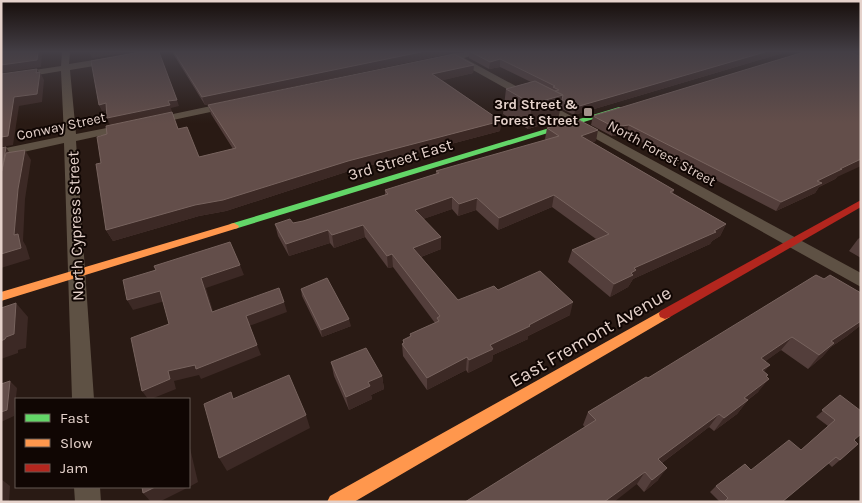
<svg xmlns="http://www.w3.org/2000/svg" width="862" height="503" viewBox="0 0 862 503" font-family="Karla,sans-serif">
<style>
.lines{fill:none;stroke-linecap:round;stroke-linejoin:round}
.street{fill:#5e5144;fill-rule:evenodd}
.fast{fill:#63d668;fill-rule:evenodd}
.slow{fill:#ff974d;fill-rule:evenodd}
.jam{fill:#b3261e;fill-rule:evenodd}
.wall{fill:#533e3b}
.shaded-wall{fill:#3c2925}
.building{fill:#634e4a;stroke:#77635e}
.poi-dot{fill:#a3928b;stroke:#100603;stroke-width:2}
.labels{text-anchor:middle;stroke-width:4;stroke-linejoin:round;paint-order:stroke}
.far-poi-label{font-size:14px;font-weight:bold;fill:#e5d2cb;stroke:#100603;text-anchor:end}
.far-street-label{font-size:14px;fill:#e5d2cb;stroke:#100603}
.street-label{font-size:16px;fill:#e5d2cb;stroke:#100603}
.near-street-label{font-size:19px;fill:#e5d2cb;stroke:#100603}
</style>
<rect width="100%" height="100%" fill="#291a14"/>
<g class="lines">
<path class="street" d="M62 52H70L69 64 112 57 116 60 112 63 70 70 76 134 127 124 133 127 127 130 76 141 94 399H72L64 143 1 157V149L64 136 61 71 1 81V75L61 66Z
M466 52H483L464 58 861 273V287L455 60 437 64 433 61 451 54Z
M230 102 235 105 234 107 154 124 148 121 154 118Z
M74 487H100L101 502H75Z"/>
<path class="fast" d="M619 107 626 109 238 228 234 229 229 226 230 224Z"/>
<path class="slow" d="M234 223 239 226 238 228 1 301V292Z
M665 309 670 311 671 314 670 317 354 502H327L330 496Z"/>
<path class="jam" d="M861 200V207L670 317 665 319 660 317 659 314 660 311Z"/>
</g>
<path class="wall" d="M172 52H448L447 54 205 105Z
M469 52H786L574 115 560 108 558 120 528 129 503 114 506 89 531 82 500 67 489 69 469 58Z
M804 52H861V56L855 55 837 177 835 179 819 187 815 193 776 211 626 134 612 136 591 125 593 116Z
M474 65 473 73 442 80 501 121 500 131 349 171 226 211 199 216 113 241 106 230 101 163 178 129 199 157 233 149 211 114 208 105Z
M547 128 596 141 592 142 674 190 673 193 726 224 720 236 712 241 710 244 633 279 628 287 610 297 568 262 572 250 596 239 552 207 498 230 476 210 458 216 452 209 423 219 441 237V249L421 257 458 300 498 290 570 315 528 336V339L493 355 492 361 468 373 466 370 427 390 403 356 402 344 403 343V340L410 337V334L435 323 393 267 388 268 365 237 334 248 330 243 289 256 278 236 275 224 293 223 303 221 385 195V190L436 174V171L546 140 545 139Z
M861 237V258L849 251 858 239Z
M824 279 861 293V325L847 336 831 347 822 357 808 369 781 350 765 361 764 372 766 377 758 392 748 400 737 414 714 431 709 427 662 463 658 480 644 492 583 425 588 412Z
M301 289 351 326 322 337 302 296Z
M331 362 382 376 384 389 371 395 372 399 349 410 334 376Z
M840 395 854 440 840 460 832 467 828 463 782 502H720L710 492 716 486 751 470 801 450 828 426 816 417Z"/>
<path class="shaded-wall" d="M38 52H42L41 67 1 73V65Z
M97 52H129L92 58 90 53Z
M421 52H448L447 54 205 105 202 97Z
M765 52H786L574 115 576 107Z
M500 59V67L489 69 490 62Z
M474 65 473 73 432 83V74Z
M37 69 40 74V72L44 80 42 102 19 106 13 145 1 147V137L14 97 36 73Z
M563 95 558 120 528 129 532 104Z
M177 100 179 106 171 108 168 101Z
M106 103 109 110 102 111 99 105Z
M170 105 172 112 110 125 107 118Z
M501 121 500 131 349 171 226 211 199 216 113 241 106 230 195 205 348 161Z
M629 125 626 134 612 136 614 127Z
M598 130 596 141 578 147 581 136Z
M6 147 12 157 1 171Z
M25 150 31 160 25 199 23 241 26 246 30 259 1 268V254L14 235 18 189Z
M861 159V166L837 177 835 179 819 187 815 193 776 211 781 202 840 169Z
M554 195 552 207 498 230 499 218Z
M452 197V209L415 222V210Z
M477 198 476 210 458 216 459 204Z
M726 224 720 236 712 241 710 244 633 279 628 287 610 297 614 284 634 268 714 231Z
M363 225 365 237 334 248 332 235Z
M328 230 330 243 289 256 286 244Z
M441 237V249L413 260V248Z
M392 254 393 267 388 268 387 256Z
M240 265 244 275 206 288 216 321 212 312 201 278Z
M160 291 165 301 133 310 127 300Z
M284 302 287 312 249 326 246 316Z
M573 302 570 315 528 336V339L493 355 492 361 468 373 469 360 490 345Z
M16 303 28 317 26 348 18 350V353L1 359V341Z
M349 319 351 326 322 337 321 330Z
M861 321V325L847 336 831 347 822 357 808 369 831 341Z
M792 337 781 350 751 372 761 358Z
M257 345 261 355 201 379 199 375 174 381 176 389 151 399H148L142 391 168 371Z
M467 357 466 370 427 390V378Z
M770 365 759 378 762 370Z
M768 375 758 387 769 379 758 392 745 402 748 400 737 414 714 431 724 418Z
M382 376 384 389 371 395 372 399 349 410 346 397 368 382Z
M10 381 17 388 14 416 1 422V412Z
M719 414 709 427 650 472 658 459Z
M306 415 310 428 227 471 219 458Z
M189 444 198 482 189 487Z
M667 468 658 480 644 492 652 480Z
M645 472 637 484 614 502H604Z
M1 479 10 486 9 502H1Z
M155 487H189L159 502H151L143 493Z"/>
<path class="building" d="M1 52H38L37 60 1 65Z
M140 52H159L177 100 168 101 170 105 107 118 106 103 99 105 91 61Z
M174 52H421L202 97Z
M471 52H765L576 107 562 100 563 95 555 91 559 90 553 87 555 86 500 59 490 62Z
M804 52H849L861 57V159L840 169H842L817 181 822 183 781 202 629 125 614 127 593 116Z
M454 54 474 65 432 74 501 121 348 161 223 200 195 205 106 230 96 164 101 163 97 137 107 134 106 126 172 112 178 129 187 127 199 157 236 148 208 105Z
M37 69 36 73 40 72 37 94 14 97 8 136 1 137V74Z
M535 81 563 95 532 104 506 89Z
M577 119 598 130 581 136 674 190 670 192 726 224 714 231 716 232 634 268 636 270 631 273 633 275 614 284 572 250 609 234 554 195 499 218 477 198 459 204 452 197 415 210 441 237 413 248 458 300 494 286 498 290 540 271 573 302 529 325 530 326 490 345 493 349 469 360 467 357 427 378 402 344 404 343 403 340 411 336 410 334 439 321 437 318 440 316 392 254 387 256 363 225 332 235 328 230 286 244 275 224 290 219 293 223 303 221 388 194 385 190 439 173 436 171 559 136 547 128Z
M6 147 2 171H1V148Z
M25 150 18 189 14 235 18 234 21 248 1 254V173L6 153Z
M230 242 240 265 201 278 212 312 279 288 284 302 246 316 257 345 196 369 195 365 168 371 170 379 142 391 131 338 169 324 160 291 127 300 123 280 156 270 154 266Z
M816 275 824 279 830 275 861 293V321L831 341 834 343 819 355 792 337 761 358 770 365 762 370 768 375 766 376 769 379 744 398 748 400 724 418 719 414 658 459 667 468 652 480 645 472 604 502H465L596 420 588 412 646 377 648 378Z
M327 278 349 319 321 330 301 289Z
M16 303 14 334 6 337 5 339 1 341V308Z
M366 348 382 376 368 382 370 386 346 397 331 362Z
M289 375 306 415 219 458 204 404 231 392 233 399Z
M10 381 7 410 1 412V384Z
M840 395 861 411V434L854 440 858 444 840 460 836 457 782 502H724L728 498 716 486 745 464 751 470 789 440 801 450 835 420 822 410Z
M142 487H155L143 493Z"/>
<linearGradient id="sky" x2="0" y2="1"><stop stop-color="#170e0b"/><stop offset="0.42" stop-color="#433e45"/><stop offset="1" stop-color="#433e45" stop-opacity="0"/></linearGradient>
<rect width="862" height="123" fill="url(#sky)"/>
<rect class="poi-dot" x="583" y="107" width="10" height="10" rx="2.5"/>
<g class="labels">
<g class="far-poi-label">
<text x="578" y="109">3rd Street &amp;<tspan x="578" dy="16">Forest Street</tspan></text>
</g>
<g class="far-street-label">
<text transform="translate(61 126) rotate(-12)" y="5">Conway Street</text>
<text transform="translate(662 153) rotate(29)" y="5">North Forest Street</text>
</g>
<g class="street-label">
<text transform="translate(400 159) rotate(-17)" y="6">3rd Street East</text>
<text transform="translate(75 226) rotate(-92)" y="6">North Cypress Street</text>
</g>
<g class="near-street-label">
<text transform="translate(590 336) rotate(-30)" y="7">East Fremont Avenue</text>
</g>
</g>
<rect width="862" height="503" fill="none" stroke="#e5d2cb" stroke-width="5"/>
<rect x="15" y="398" width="175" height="90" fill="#100603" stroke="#655853"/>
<rect x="25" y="414" width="25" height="8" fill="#63d668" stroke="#655853"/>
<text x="60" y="423" font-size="15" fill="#e5d2cb">Fast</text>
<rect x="25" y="439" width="25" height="8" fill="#ff974d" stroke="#655853"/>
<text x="60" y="448" font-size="15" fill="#e5d2cb">Slow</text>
<rect x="25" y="464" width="25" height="8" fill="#b3261e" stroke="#655853"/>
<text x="60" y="473" font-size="15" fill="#e5d2cb">Jam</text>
</svg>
